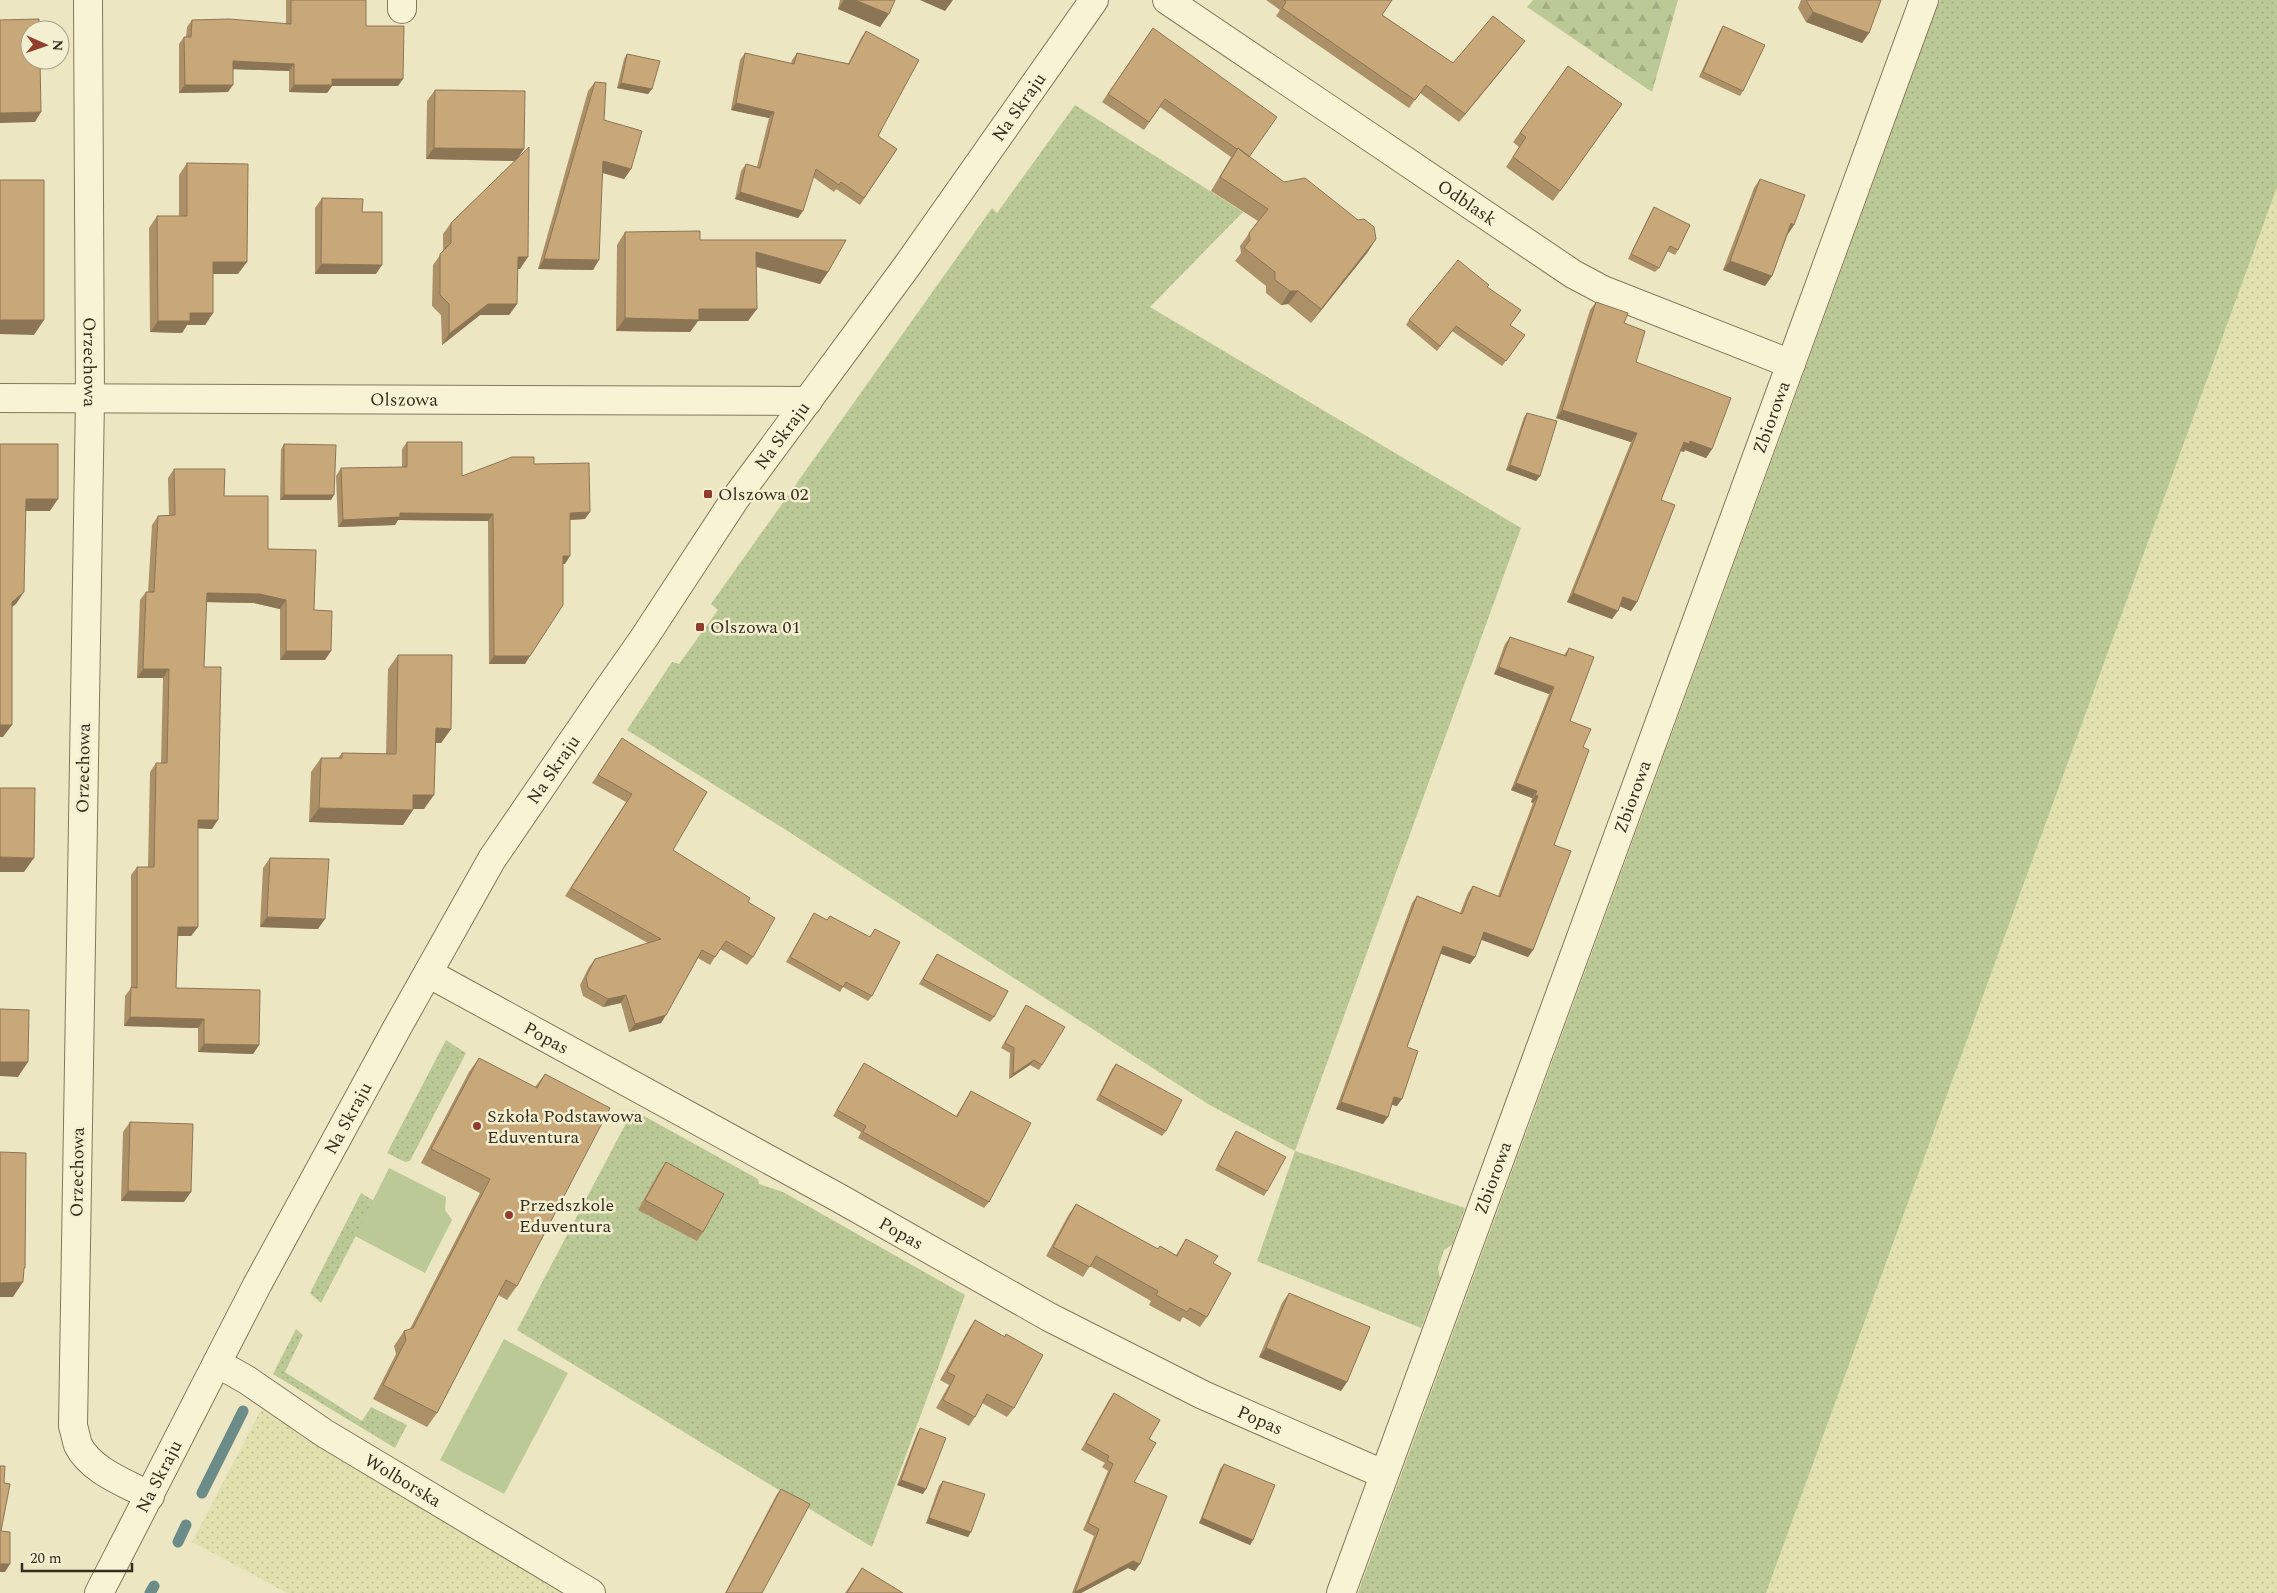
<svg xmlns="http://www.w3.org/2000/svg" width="2277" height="1593" viewBox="0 0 2277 1593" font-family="Spectral,serif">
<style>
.farmland{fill:url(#farmland-dots)}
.grass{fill:url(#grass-dots)}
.forest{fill:url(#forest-firs)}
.green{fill:#bbc996}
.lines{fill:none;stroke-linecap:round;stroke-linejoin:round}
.stream{stroke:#6c8c89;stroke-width:11}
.minor-casing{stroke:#85785a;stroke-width:30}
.minor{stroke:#f7f3d4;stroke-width:28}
.wall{fill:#ac9068}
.shaded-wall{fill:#8c7555}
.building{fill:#c8a779;stroke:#8c7555}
.poi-dot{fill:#913d2d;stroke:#f4efd1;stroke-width:2}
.labels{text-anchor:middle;stroke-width:5;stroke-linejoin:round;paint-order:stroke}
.street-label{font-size:18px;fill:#352d1d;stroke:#f4efd1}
.poi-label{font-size:18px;fill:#352d1d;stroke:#f4efd1;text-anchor:start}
</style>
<defs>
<pattern id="farmland-dots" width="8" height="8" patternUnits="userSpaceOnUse" patternTransform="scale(1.25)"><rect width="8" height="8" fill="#e1e1af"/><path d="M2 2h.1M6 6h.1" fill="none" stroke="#c2c196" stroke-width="1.8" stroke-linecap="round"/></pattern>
<pattern id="grass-dots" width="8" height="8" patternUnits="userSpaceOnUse" patternTransform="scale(1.25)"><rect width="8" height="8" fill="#bbc996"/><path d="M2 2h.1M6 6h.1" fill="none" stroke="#a1ad81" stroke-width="1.8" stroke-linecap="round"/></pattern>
<pattern id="forest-firs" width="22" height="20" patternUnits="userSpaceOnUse" patternTransform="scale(1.25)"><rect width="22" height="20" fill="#bbc996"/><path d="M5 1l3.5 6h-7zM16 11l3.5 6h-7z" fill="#a1ad81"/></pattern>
</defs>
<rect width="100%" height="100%" fill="#ece6c2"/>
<path class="farmland" d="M2277 187V1593H1766Z
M261 1410 563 1593H287L192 1542Z"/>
<path class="grass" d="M1940 0H2277V187L1766 1593H1358Z
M1075 105 1243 212 1150 307 1521 528 1295 1151 1465 1208 1452 1245 1444 1250 1438 1268 1440 1278 1421 1328 1257 1261 1295 1151 1208 1104 786 830 627 730 672 662 679 664 718 610 711 604 992 208 997 213Z
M446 1040 466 1053 410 1161 405 1162 387 1153Z
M633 1110 758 1179 759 1184 783 1192 965 1295 872 1547 517 1330Z
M361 1193 374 1201 321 1303 310 1293Z
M296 1329 303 1335 285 1372 362 1421 371 1407 407 1425 395 1448 273 1374Z"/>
<path class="forest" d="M1533 0H1678L1652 92 1527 7Z"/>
<path class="green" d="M389 1168 446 1197 445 1210 452 1220 425 1273 355 1236Z
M504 1339 568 1373 504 1494 440 1460Z"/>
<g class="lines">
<path class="stream" d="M202 1493 243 1411
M178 1542 186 1525
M150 1593 154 1586"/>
<defs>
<g id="minor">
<path id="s1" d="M88 0 90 399 73 1426C75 1432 76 1439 78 1445 91 1471 126 1483 150 1496"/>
<path d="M402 0V9"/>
<path id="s2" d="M1167 0 1573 274 1603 290 1791 364"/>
<path id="s3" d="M0 398 808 401"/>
<path id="s4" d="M428 973 839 1198 1049 1317 1203 1395 1383 1474"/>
<path id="s5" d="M217 1363 247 1380 324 1433 591 1593"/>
<path id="s6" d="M99 1593 257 1285 397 1028 492 859 602 698 644 638 735 499 907 266 1094 0"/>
<path id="s7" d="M1341 1593 1924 0"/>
</g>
</defs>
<use href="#minor" class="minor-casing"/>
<use href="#minor" class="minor"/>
</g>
<path class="wall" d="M286 0H366V26L398 86H332L327 93 289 92V71L233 69 228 92 179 93V44L184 37H186L187 27 192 20 286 24Z
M840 0H895L880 27 838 9Z
M1266 0H1391L1382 15 1453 63 1519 49 1459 122 1420 93 1409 108 1276 16 1280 10Z
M1801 0H1881L1869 33 1862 43 1806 22 1798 8Z
M1723 26 1743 91 1740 96 1699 77 1720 31Z
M1153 28 1249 157 1284 182 1376 239 1367 253 1311 323 1288 304 1281 305 1266 293V286L1235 261 1241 253 1240 246 1258 221 1211 191 1231 157 1160 107 1144 130 1102 102Z
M866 31 878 136 897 149 860 205 836 189 834 192 813 177 798 218 735 199 741 171 746 164 757 167 769 118 731 110 740 60 745 53 791 64 792 60 797 53 848 64 861 38Z
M627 54 652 89 648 94 617 88 624 59Z
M1568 66 1622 104 1553 201 1506 167 1519 147 1513 142Z
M595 82 604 120 631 169 624 179 603 173 593 270 538 269 588 91Z
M435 90 517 159 520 269H517V304L509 315H480L442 345 441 315 432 306 433 265 443 251V234L451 223 515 161 426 159 427 101Z
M187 163 238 274H213V313L205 325H187L182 333 150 332 149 228 157 216H179V175Z
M1760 179 1794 225 1788 234 1772 276 1765 286 1723 270 1754 188Z
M322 198 362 212 376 274H315V208Z
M1654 207 1678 250 1675 255 1667 251 1659 268 1655 272 1628 259 1651 212Z
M625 232 700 240 828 272 820 284 756 267 748 321H698L690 332 616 331 617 245Z
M1487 287 1510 325 1525 335 1502 366 1452 331 1437 351 1406 325 1409 320Z
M1596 302 1624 323 1636 362 1712 449 1706 458 1685 450 1684 452 1680 451 1661 500 1637 602 1631 611 1620 606 1612 619 1567 602 1631 442 1556 418 1590 310Z
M1527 413 1540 476 1536 481 1506 470 1524 417Z
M407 442 462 476 534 464 585 519 570 520 565 564H563L525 664H489L488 521 398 520 395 525 338 527 336 476 341 468 402 467V449Z
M284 444 331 500H280L281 449Z
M174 469 224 496 268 549 314 610 325 660H280V609L254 603 206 602 204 667 212 829 198 828V927L191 936H178L176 988 259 1045 253 1054 198 1052V1028L124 1026 125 996 131 988V875L137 867H148L150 772 156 763H161L163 678H137L140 600 146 592H148L152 525 158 516 169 515 168 478Z
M1510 637 1564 655 1569 648 1570 721 1583 747 1554 845 1533 950 1528 957 1482 939 1475 957 1470 964 1441 954 1407 1047 1397 1106 1392 1105 1383 1124 1336 1109 1412 903 1417 896 1460 913 1468 893 1473 886 1498 896 1533 803 1531 802 1532 798 1511 790 1549 694 1494 674 1505 644Z
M398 655 451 729 441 743H435L424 809H413L403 825 309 822 311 772 321 758H338L342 753 386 754 388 669Z
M622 738 673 850 748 902 753 957 747 965 720 949 710 965 698 958 666 1015 661 1023 629 1032 621 1003 603 1007 583 996 580 985 589 967 595 959 648 943 565 896 626 802 592 783Z
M270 858 318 929 260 927 263 868Z
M814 913 827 920 830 916 870 937 875 929 872 996 868 1001 843 987 840 992 786 962Z
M937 954 994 1017 990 1022 919 984Z
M1026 1005 1042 1065 1039 1070 1030 1065 1009 1079 1010 1053 1001 1048Z
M479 1058 535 1087 545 1074 517 1286 507 1300 498 1295 437 1413 427 1427 373 1399 396 1354 394 1346 404 1331 410 1329 480 1193 421 1163 469 1072Z
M864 1063 956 1116 971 1091 989 1202 984 1208 858 1138 861 1132 833 1116Z
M1116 1064 1166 1131 1162 1136 1096 1100 1112 1069Z
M130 1122 184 1202 121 1201 123 1132Z
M1236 1131 1267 1191 1264 1196 1215 1170 1233 1136Z
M666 1162 703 1232 697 1241 638 1210 659 1172Z
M1076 1204 1158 1249 1160 1246 1176 1255 1186 1239 1213 1263 1207 1317 1200 1327 1183 1317 1180 1322 1149 1305 1151 1301 1090 1266 1083 1277 1046 1256 1069 1214Z
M1289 1293 1347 1382 1341 1391 1259 1357 1282 1303Z
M975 1320 1014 1408 1007 1417 982 1403 975 1417 969 1426 936 1408 949 1385 940 1380 969 1329Z
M1114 1393 1149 1439 1134 1482 1135 1571 1128 1568 1081 1593H1072L1094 1536 1083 1530 1108 1471 1102 1467 1105 1463 1081 1450 1109 1400Z
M920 1428 923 1494 897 1485 917 1433Z
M1224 1464 1253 1540 1250 1545 1199 1523 1220 1469Z
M943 1481 968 1537 926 1523 939 1486Z
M781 1489 762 1593H725L777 1494Z
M862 1568 903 1593H845Z"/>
<path class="shaded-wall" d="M844 0H855L889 14 880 27 838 9Z
M920 0H953L945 11Z
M1813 12 1869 33 1862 43 1806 22Z
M1525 41 1519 49 1459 122 1465 114Z
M233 61 294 64 289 71 228 69Z
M332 79H403L398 86H332L327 93 289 92 294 85Z
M621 83 652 89 648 94 617 88Z
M185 85H233L228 92 179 93Z
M736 103 774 112 769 118 731 110Z
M41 112 35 122 0 123V113Z
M434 148 524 149 516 161 426 159Z
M603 161 631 169 624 179 596 171Z
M740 192 803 211 798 218 735 199Z
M1791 223 1794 225 1788 234Z
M1376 239 1367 253 1311 323 1321 309Z
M756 252 828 272 820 284 748 264Z
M518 257H528L520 269 510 268Z
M544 259 599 260 593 270 538 269Z
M1730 261 1772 276 1765 286 1723 270Z
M213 262H247L238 274H205Z
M321 264 382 265 376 274H315Z
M1290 291H1298L1288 304 1281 305Z
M488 304H517L509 315H480L442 345 449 334Z
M699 309H757L748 321H698L690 332 616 331 625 318Z
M190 313H213L205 325H187L182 333 150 332 158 321Z
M0 320H44L34 335 0 334Z
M1562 410 1637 433 1631 442 1556 418Z
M1690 441 1712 449 1706 458 1685 450 1684 452 1678 450 1684 442Z
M1510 465 1540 476 1536 481 1506 470Z
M284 495H334L331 500H280Z
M26 499H58L50 511H18Z
M590 512 585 519 564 520 570 513Z
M400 513 493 514 488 521 398 520 395 525 338 527 343 520Z
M563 556H570L565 564H557Z
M24 592 16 604 4 613 12 602Z
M207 593 260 594 286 600 280 609 254 603 201 602Z
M1573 593 1618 611 1612 619 1567 602Z
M1623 597 1637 602 1631 611 1617 605Z
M286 651H331L325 660H280Z
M494 656H530L525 664H489Z
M1499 667 1554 687 1549 694 1494 674Z
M143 669H169L163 678H137Z
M0 725H12L3 737H0Z
M436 728 451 729 441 743H426Z
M1516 783 1537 791 1532 798 1511 790Z
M413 795H434L424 809H403Z
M1535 795 1538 796 1533 803 1531 802Z
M319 808 413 810 403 825 309 822Z
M198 820H218L212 829 192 828Z
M0 857 34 858 24 872H0Z
M267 917 325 919 318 929 260 927Z
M178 927H198L191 936H172Z
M1484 932 1533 950 1528 957 1479 939Z
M1443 946 1475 957 1470 964 1439 953Z
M626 995 621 1003 603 1007 608 999Z
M666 1015 661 1023 629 1032 635 1024Z
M130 1017 204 1019 198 1028 124 1026Z
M204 1044 259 1045 253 1054 198 1052Z
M1034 1060 1030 1065 1009 1079 1013 1074Z
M0 1062H28L18 1077 0 1076Z
M1394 1097 1402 1099 1397 1106 1390 1104Z
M1341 1102 1388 1117 1383 1124 1336 1109Z
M128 1191 191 1192 184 1202 121 1201Z
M23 1282 13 1297H0V1283Z
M1266 1348 1347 1382 1341 1391 1259 1357Z
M901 1480 926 1489 923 1494 897 1485Z
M929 1518 971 1532 968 1537 926 1523Z
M1202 1518 1253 1540 1250 1545 1199 1523Z
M1133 1561 1140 1564 1135 1571 1128 1568 1081 1593H1074Z
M0 1564H10L5 1572H0Z"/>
<path class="building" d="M291 0H366V26H404L403 79H332V85H294V64L233 61V85H185L184 37H191L192 20 229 19 291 24Z
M855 0H895L889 14Z
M1284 0H1392L1382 15 1453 63 1493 16 1525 41 1465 114 1426 85 1415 100 1282 8 1286 2Z
M1806 0H1881L1869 33 1813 12Z
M39 19V30H30V60H40L41 112 0 113V20Z
M1723 26 1765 45 1743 91 1703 72Z
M1153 28 1277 117 1249 157 1238 148 1237 149 1165 99 1149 122 1108 94Z
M866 31 919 60 878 136 897 149 864 198 841 182 839 185 816 169 803 211 740 192 746 164 760 168 774 112 736 103 745 53 794 64 797 53 849 64Z
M627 54 660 61 652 89 621 83Z
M1568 66 1622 104 1560 191 1513 157 1526 137 1520 133Z
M595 82 606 83 604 120 642 131 631 169 603 161 599 260 544 259Z
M435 90 525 91 524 149 434 148Z
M529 147 528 257H518L517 304H488L449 334V304L440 295V254L451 243V223Z
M1238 148 1284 182 1305 178 1358 220 1364 219 1374 227 1376 239 1321 309 1298 291H1290L1275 280V272L1244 248 1250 240 1249 233 1268 209 1220 177Z
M187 163 248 164 247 262H213V313H190V321H158L157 216H187Z
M1760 179 1805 195 1794 225 1791 223 1772 276 1730 261Z
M0 180H44V320H0Z
M322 198 363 199 362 212H382V265L321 264Z
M1654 207 1690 225 1678 250 1670 246 1659 268 1631 254Z
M700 231V240H846L828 272 756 252 757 309H699V320L625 318V232Z
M1458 260 1489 285 1487 287 1521 310 1510 325 1525 335 1506 361 1456 326 1440 346 1409 320Z
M1596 302 1628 313 1624 323 1645 331 1636 362 1731 398 1712 449 1690 441 1689 444 1684 442 1661 500 1675 505 1637 602 1623 597 1618 611 1573 593 1637 433 1562 410Z
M1527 413 1557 421 1540 476 1510 465Z
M407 442H462V476L512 457H534V464L589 463 590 512 570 513V556H563V605L530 656H494L493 514 400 513V517L343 520 341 468 407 467Z
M0 444H58V499H26L24 592 12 602V725H0Z
M284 444 336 445 334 495H284Z
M174 469H225L224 496H268V549L316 550 314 610 332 611 331 651H286V600L260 594 207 593 204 667H221L218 820H198V927H178L176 988 260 990 259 1045 204 1044V1019L130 1017 131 987 137 988V867H154L156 763H167L169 669H143L146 592H154L158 516 175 515Z
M1510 637 1566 656 1569 648 1594 657 1570 721 1591 729 1583 747 1589 750 1554 845 1571 851 1533 950 1484 932 1475 957 1443 946 1407 1047 1418 1051 1402 1099 1394 1097 1388 1117 1341 1102 1417 896 1462 914 1473 886 1500 897 1538 796 1535 795 1537 791 1516 783 1554 687 1499 667Z
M398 655H452L451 729 436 728 434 795H413V810L319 808 321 758H342V753L396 754Z
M622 738 707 792 673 850 750 898 748 902 775 918 753 957 726 941 715 957 702 950 666 1015 635 1024 626 995 608 999 588 988 586 977 595 959 661 939 571 888 632 794 598 775Z
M0 788H35L34 858 0 857Z
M270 858 329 859 325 919 267 917Z
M814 913 827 920 830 916 870 937 875 929 900 942 872 996 846 982 843 987 790 957Z
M937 954 1008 991 994 1017 923 979Z
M1026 1005 1065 1027 1042 1065 1034 1060 1013 1074 1014 1048 1005 1043Z
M0 1009 29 1010 28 1062H0Z
M479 1058 537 1088 545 1074 610 1108 517 1286 506 1280 437 1413 383 1385 406 1340 404 1331 413 1328 490 1179 431 1149Z
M864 1063 957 1117 971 1091 1031 1123 989 1202 863 1132 866 1126 837 1110Z
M1116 1064 1182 1100 1166 1131 1100 1095Z
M130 1122 193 1124 191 1192 128 1191Z
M1236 1131 1286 1157 1267 1191 1218 1165Z
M0 1152 26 1153 25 1268H24L23 1282 0 1283Z
M666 1162 724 1194 703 1232 645 1200Z
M1076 1204 1158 1249 1160 1246 1177 1256 1186 1239 1218 1256 1213 1263 1231 1273 1207 1317 1190 1308 1187 1312 1156 1295 1158 1291 1096 1256 1090 1267 1053 1247Z
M1289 1293 1370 1327 1347 1382 1266 1348Z
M975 1320 1005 1337 1006 1334 1043 1355 1014 1408 987 1394 975 1417 943 1400 955 1376 947 1372Z
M1114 1393 1160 1420 1149 1439 1156 1443 1134 1482 1167 1496 1140 1564 1133 1561 1075 1592 1099 1529 1088 1523 1113 1464 1107 1460 1109 1456 1086 1443Z
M920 1428 946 1438 926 1489 901 1480Z
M1224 1464 1275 1485 1253 1540 1202 1518Z
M0 1466H5L4 1483 10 1484 1 1531 10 1532V1564H0Z
M943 1481 985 1494 971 1532 929 1518Z
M781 1489 810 1504 762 1593H726Z
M862 1568 903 1593H847Z"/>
<g class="poi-dot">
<rect x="703" y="489" width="10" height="10" rx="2.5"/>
<rect x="695" y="622" width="10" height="10" rx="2.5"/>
<circle cx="477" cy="1126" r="5"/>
<circle cx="509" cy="1215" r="5"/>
</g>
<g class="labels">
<g class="street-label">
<text dy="6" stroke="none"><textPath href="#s6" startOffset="1751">Na Skraju</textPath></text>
<text dy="6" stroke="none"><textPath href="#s2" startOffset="362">Odblask</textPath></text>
<text dy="6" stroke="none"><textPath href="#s1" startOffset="362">Orzechowa</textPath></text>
<text dy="6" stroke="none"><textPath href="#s3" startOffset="404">Olszowa</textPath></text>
<text dy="6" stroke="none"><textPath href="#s7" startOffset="1252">Zbiorowa</textPath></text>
<text dy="6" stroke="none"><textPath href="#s6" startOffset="1346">Na Skraju</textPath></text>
<text transform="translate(83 768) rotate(-89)" y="6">Orzechowa</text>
<text dy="6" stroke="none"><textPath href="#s6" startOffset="941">Na Skraju</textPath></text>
<text dy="6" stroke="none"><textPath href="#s7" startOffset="848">Zbiorowa</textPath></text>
<text dy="6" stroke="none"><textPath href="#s4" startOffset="135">Popas</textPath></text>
<text dy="6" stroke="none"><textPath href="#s6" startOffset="536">Na Skraju</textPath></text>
<text transform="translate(77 1172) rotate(-89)" y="6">Orzechowa</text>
<text dy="6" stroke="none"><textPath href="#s7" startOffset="442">Zbiorowa</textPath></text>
<text dy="6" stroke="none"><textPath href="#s4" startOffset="540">Popas</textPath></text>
<text dy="6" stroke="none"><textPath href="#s4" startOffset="945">Popas</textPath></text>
<text dy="6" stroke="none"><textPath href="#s6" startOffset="131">Na Skraju</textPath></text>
<text dy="6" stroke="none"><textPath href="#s5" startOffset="220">Wolborska</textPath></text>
</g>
<g class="poi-label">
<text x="718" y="500">Olszowa 02</text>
<text x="710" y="633">Olszowa 01</text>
<text x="487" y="1122">Szkoła Podstawowa<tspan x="487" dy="21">Eduventura</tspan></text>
<text x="519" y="1211">Przedszkole<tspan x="519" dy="21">Eduventura</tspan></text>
</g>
</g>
<g transform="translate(45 45) rotate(92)"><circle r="24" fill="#f4efd1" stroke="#a8a189"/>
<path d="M0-4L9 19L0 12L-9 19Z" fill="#913d2d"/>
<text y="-8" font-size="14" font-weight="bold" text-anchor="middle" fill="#352d1d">N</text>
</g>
<path d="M22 1563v8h110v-8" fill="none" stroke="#352d1d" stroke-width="2.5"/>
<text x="30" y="1563" font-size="15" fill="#352d1d" stroke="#f4efd1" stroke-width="4" paint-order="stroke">20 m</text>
</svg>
